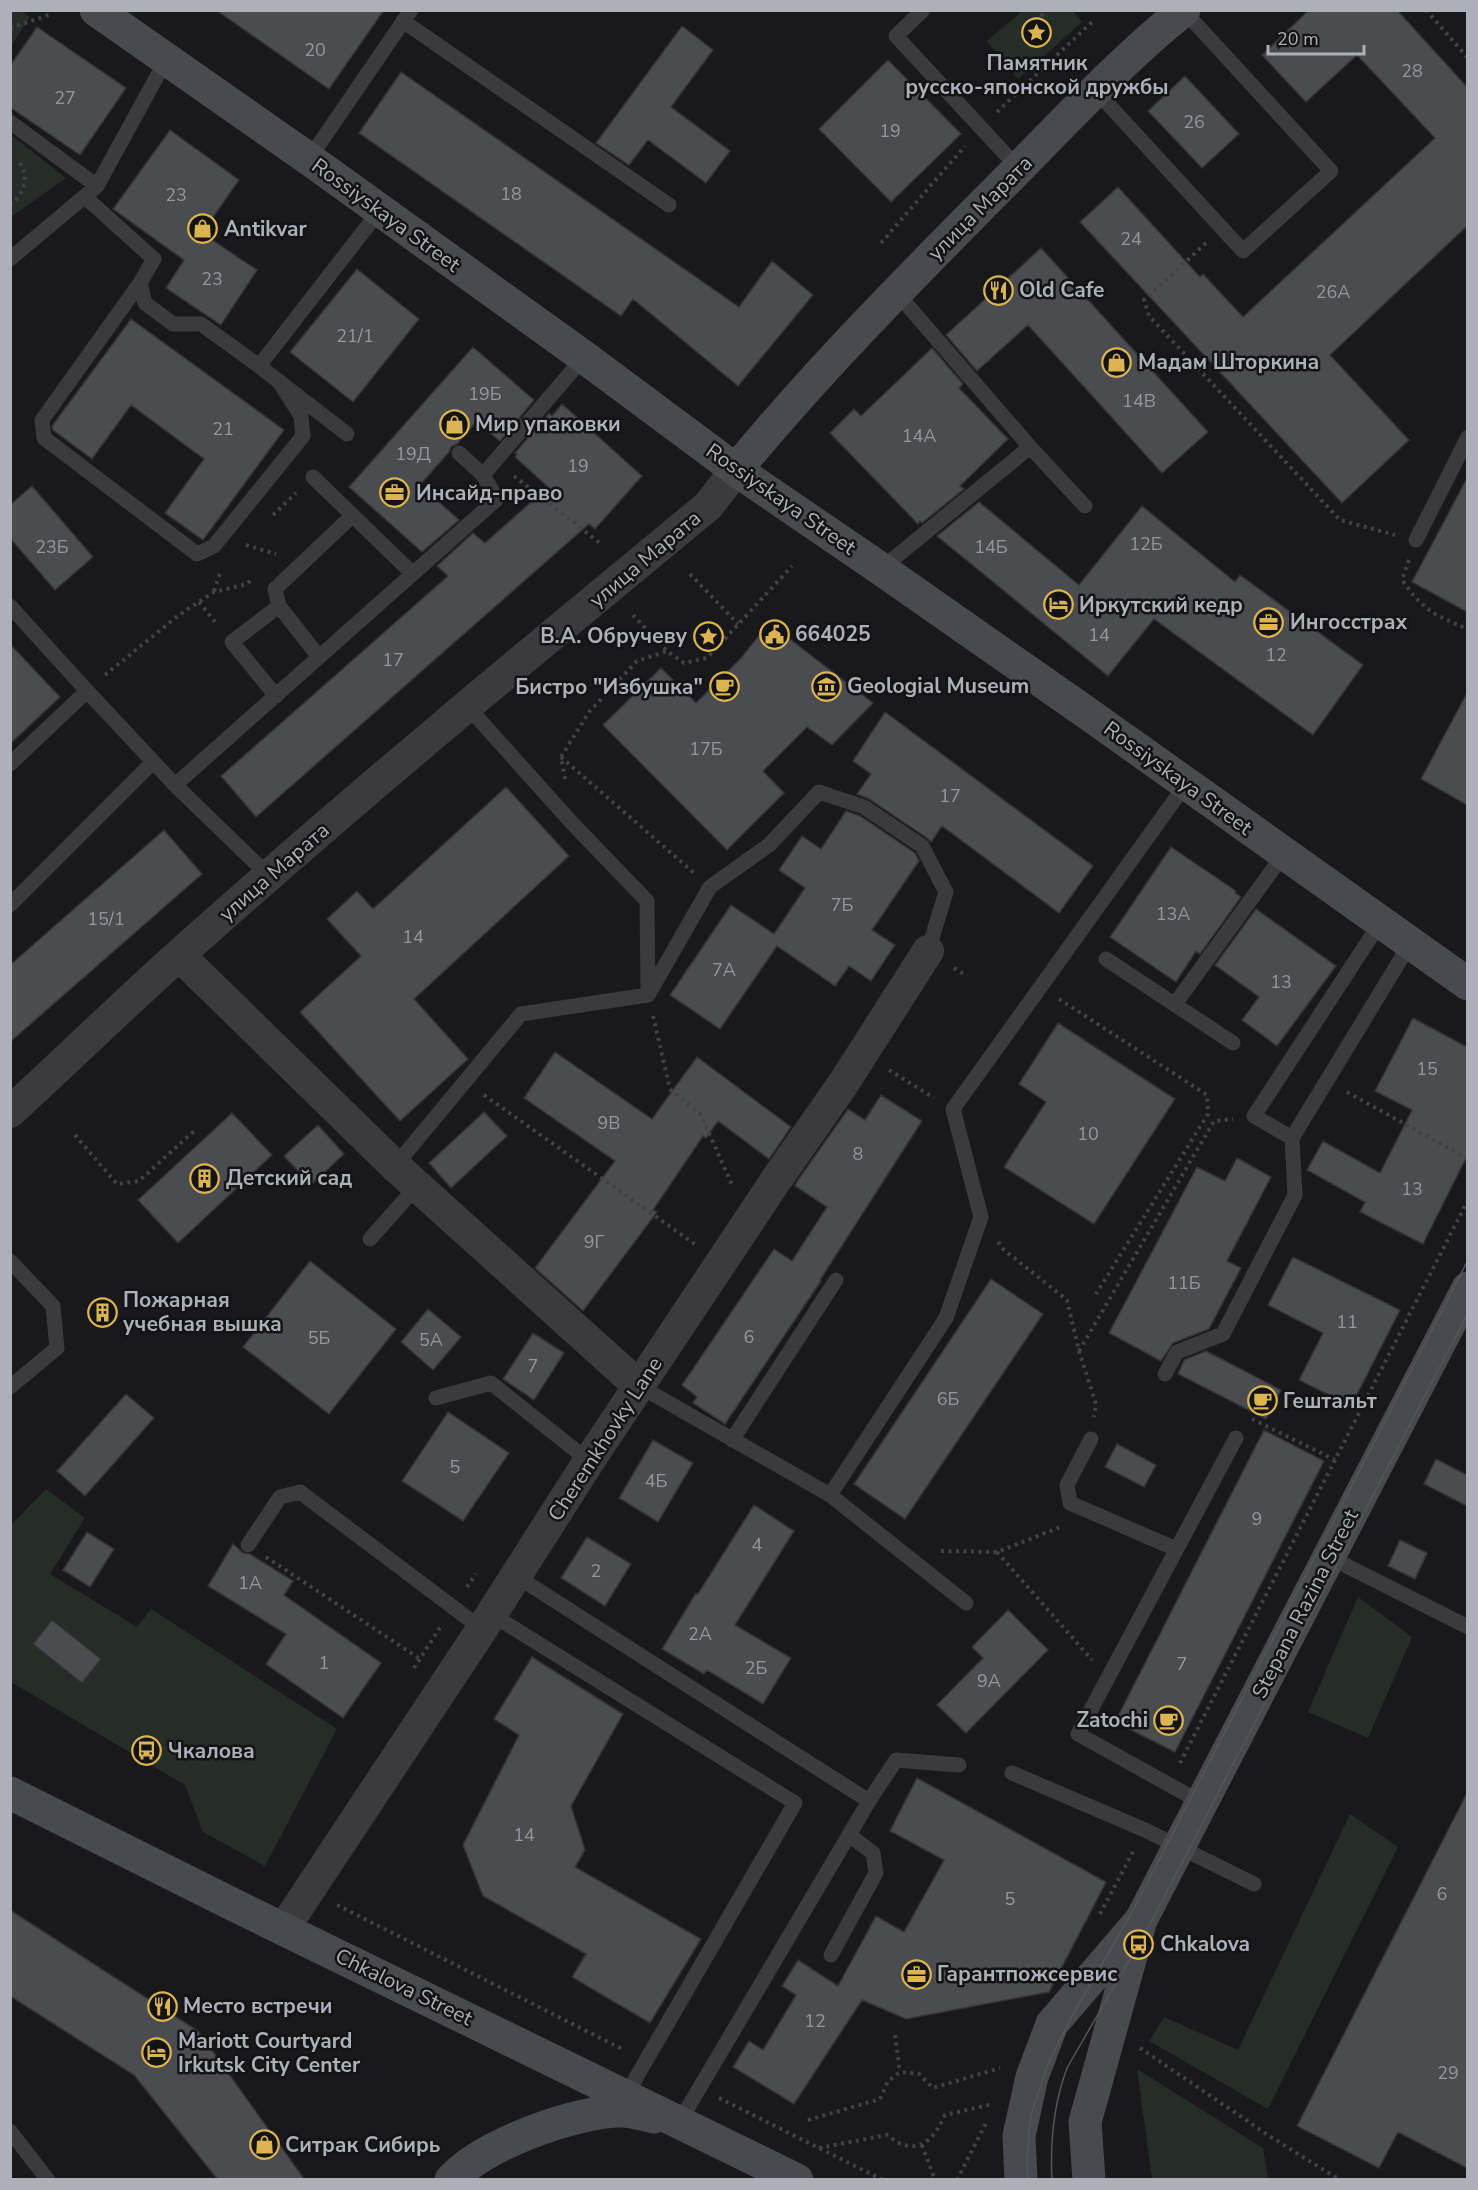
<svg xmlns="http://www.w3.org/2000/svg" width="1478" height="2190" viewBox="0 0 1478 2190" font-family="'Nunito Sans',sans-serif">
<style>
.green{fill:#262c27}
.building{fill:#4b4c50;stroke:#343337;stroke-width:1.5}
.lines{fill:none;stroke-linecap:round;stroke-linejoin:round}
.path{stroke:#414246;stroke-width:4;stroke-dasharray:3 4.5;stroke-linecap:butt}
.lane{stroke:#3b3b3f;stroke-width:15}
.street{stroke:#3b3b3f;stroke-width:32}
.secondary{stroke:#494a4f;stroke-width:33}
.tram{stroke:#54555a;stroke-width:1.5}
.labels{text-anchor:middle;stroke-width:5;stroke-linejoin:round;paint-order:stroke}
.number-label{font-size:18px;fill:#94979f}
.poi-label{font-size:21px;font-weight:bold;fill:#adb0b9;stroke:#141416;text-anchor:start}
.street-label{font-size:21px;fill:#adb0b9;stroke:#141416}
</style>
<rect width="100%" height="100%" fill="#19191b"/>
<path class="green" d="M11 10 21 11 30 17 11 46Z
M1024 10 1073 11 1082 22 1018 79 987 41Z
M10 134 66 178 11 217H10Z
M46 1489 85 1518 50 1574 137 1627 151 1609 337 1729 265 1866 203 1832 185 1785 11 1682V1525Z
M1358 1597 1412 1637 1368 1738 1308 1712Z
M1350 1814 1398 1847 1268 2109 1149 2041 1164 2017 1238 2050Z
M1137 2069 1263 2148 1268 2179H1152Z"/>
<path class="building" d="M216 10H384L329 89Z
M1309 10H1397L1467 87V226L1330 355 1409 440 1342 503 1080 222 1118 187 1200 277 1203 274 1243 317 1435 138 1357 55 1306 102 1262 55Z
M682 26 713 50 671 107 730 151 706 183 648 140 629 165 596 143Z
M37 27 126 88 80 155 10 107V66Z
M888 60 961 134 891 202 819 129Z
M401 72 739 307 772 261 813 295 738 386 633 299 621 316 359 133Z
M1185 76 1239 134 1202 168 1148 111Z
M170 130 239 180 202 233 257 270 221 325 166 288 184 260 113 209Z
M1041 248 1208 432 1162 473 1028 325 977 371 946 335Z
M357 269 419 319 353 402 290 352Z
M131 319 284 430 203 540 165 513 204 459 131 405 92 459 53 430 52 426Z
M473 347 534 400 500 441 476 422 457 444 451 447 449 452 420 485 459 520 422 552 349 487Z
M932 348 963 384 959 388 1008 439 960 486 964 489 922 523 920 521 918 524 830 433 854 409 861 416Z
M562 404 642 476 595 529 589 524 256 817 221 776 448 576 437 566 473 533 485 543 548 487 515 457 517 454 515 453 549 413 552 416Z
M1467 478V612L1412 582Z
M32 486 93 557 55 590 10 538V505Z
M979 502 1079 585 1142 506 1235 582 1240 575 1363 665 1313 735 1154 619 1108 676 937 536Z
M769 623 873 703 832 745 807 727 763 771 784 793 727 850 603 725 661 668 696 703 741 658Z
M10 644 60 697 10 744Z
M1467 693V805L1421 779Z
M885 712 1093 866 1059 913 942 826 931 842 927 838 869 799 857 794 871 774 853 761Z
M506 787 569 856 414 999 468 1059 400 1121 300 1012 361 956 327 919 357 891 373 909Z
M846 811 860 816 915 853 919 861 872 930 895 945 871 981 849 966 835 986 777 946 720 1029 670 995 731 905 774 934 805 888 779 870 802 836 821 849Z
M164 830 202 874 10 1042V965Z
M1171 847 1236 891 1235 893 1241 897 1200 954 1196 951 1176 982 1110 937Z
M1256 909 1336 966 1277 1046 1242 1020 1259 997 1215 965Z
M1413 1018 1467 1047V1156L1423 1244 1360 1212 1365 1202 1307 1170 1323 1141 1380 1173 1412 1110 1375 1091Z
M1058 1023 1175 1099 1094 1224 1004 1167 1046 1102 1019 1084Z
M555 1052 652 1119 697 1057 791 1127 769 1159 718 1121 706 1138 703 1136 653 1210 657 1212 583 1311 535 1268 615 1161 524 1098Z
M881 1095 922 1121 820 1280 821 1281 725 1424 693 1403 697 1397 682 1385 774 1249 792 1261 827 1207 795 1186 798 1180 848 1109 865 1120Z
M484 1112 507 1136 451 1188 429 1163Z
M232 1113 272 1155 178 1243 138 1200Z
M318 1125 344 1154 311 1185 284 1156Z
M1237 1158 1271 1177 1227 1261 1241 1268 1209 1329 1173 1343 1161 1361 1109 1333 1197 1167 1225 1181Z
M1293 1257 1400 1310 1351 1406 1299 1380 1323 1333 1268 1305Z
M310 1261 396 1329 329 1414 243 1347Z
M991 1279 1043 1314 905 1519 854 1484Z
M428 1309 461 1337 433 1370 401 1342Z
M533 1333 564 1353 534 1400 503 1379Z
M1206 1351 1281 1390 1266 1419 1178 1374 1184 1360Z
M126 1394 154 1418 85 1496 57 1471Z
M448 1412 509 1453 463 1521 402 1481Z
M1264 1430 1324 1461 1175 1752 1115 1722Z
M653 1440 693 1463 658 1522 619 1498Z
M1117 1444 1156 1465 1144 1487 1105 1467Z
M1436 1459 1467 1475V1506L1424 1484Z
M754 1505 794 1531 735 1625 791 1658 763 1704 707 1670 704 1674 662 1649 696 1593 698 1594Z
M87 1532 114 1549 90 1587 63 1570Z
M587 1537 631 1564 605 1606 561 1578Z
M1400 1540 1427 1553 1415 1579 1388 1566Z
M233 1544 243 1553 250 1554 293 1581 284 1595 381 1663 343 1718 266 1664 286 1634 208 1586Z
M1008 1610 1048 1650 966 1733 937 1705 983 1658 972 1647Z
M52 1620 101 1659 82 1683 33 1644Z
M532 1657 623 1714 571 1806 585 1850 575 1867 701 1939 650 2023 572 1977 586 1954 483 1896 463 1845 519 1735 494 1719Z
M917 1778 1106 1882 1049 1992 906 2019 862 2000 794 2104 733 2067 749 2041 763 2050 796 1995 782 1986 798 1960 838 1986 876 1916 904 1932 944 1860 890 1831Z
M1467 1793V2168L1398 2132 1379 2168 1297 2126Z
M10 1910 198 2031 305 2180H218L134 2075 10 1996Z"/>
<g class="lines">
<path class="path" d="M1426 10 1468 58
M1041 16 1047 10
M10 28 49 15
M997 112 1094 20
M10 205C25 194 31 173 17 160
M881 243 965 146
M1206 243 1144 300 1149 316 1340 520 1395 535
M514 476 601 544
M273 515 296 493
M246 545 276 554
M1409 560 1402 580C1424 611 1434 615 1468 629
M690 574 738 624
M214 591 221 570
M199 602 216 623
M633 615 667 651
M105 675 179 615 214 592 247 584 252 579
M561 757 694 873
M565 779 561 757 589 712 637 661 667 651 684 663 707 658 792 566
M954 968 967 976
M1059 999 1207 1095 1208 1114 1096 1294
M653 1016 670 1089 701 1115 732 1185 731 1187
M889 1070 934 1098
M1347 1092 1468 1159
M484 1095 696 1245
M75 1135 117 1184 139 1181 194 1131
M998 1242 1003 1249 1067 1300 1079 1351 1096 1404 1094 1417
M1079 1351 1214 1121 1233 1119
M1252 1419 1335 1460
M941 1551 997 1552 1063 1526
M997 1552 1092 1660
M266 1557 420 1659
M467 1587 476 1574
M414 1668 441 1626
M1180 1763 1468 1200
M337 1905 624 2050
M1100 1914 1133 1852
M895 2035 900 2072
M1140 2048 1271 2137 1340 2180
M719 2098 883 2180
M808 2120 880 2099 888 2081 900 2072 919 2074 933 2088 1000 2068
M922 2145 935 2180
M819 2148 887 2135C892 2138 898 2144 904 2145 926 2151 937 2132 945 2115L993 2104
M957 2180 986 2123"/>
<path class="lane" d="M923 10 896 36 1019 169
M403 21 669 205
M1096 91 1243 251 1331 171 1184 11
M10 122 97 186
M309 159 411 10
M85 197 154 259 140 283 145 303 173 324H201L259 366 380 210
M10 259 97 186 166 60
M140 283 42 420 44 438 197 554 214 546 303 436 301 416 278 380
M259 366 347 434
M1030 447 1085 506
M459 453 483 475
M313 477 413 574
M1416 540 1468 437
M881 569 1030 447 896 292
M10 606 87 691
M319 657 279 606 275 589 352 516
M276 696 232 642 279 606
M10 764 87 691 175 785
M269 876 175 785 497 499 483 475 584 357
M10 905 153 762
M1106 959 1233 1043
M648 995 710 887 769 845 819 792 864 807 922 846 946 892 928 951
M1175 1004 1284 854
M1292 1138 1254 1116 1380 923
M395 1166 521 1014 648 995 647 901 572 823 467 706
M370 1239 417 1186
M10 1261 53 1306 57 1348 10 1387
M1165 1374 1177 1352 1223 1334 1295 1195 1292 1138 1410 944
M639 1386 830 1495 966 1603
M436 1398 491 1383 589 1461
M1091 1439 1067 1485 1070 1503 1176 1549
M732 1440 836 1280
M830 1495 946 1318 981 1217 953 1109 1186 784
M248 1545 280 1497 300 1492 482 1629
M1329 1557 1468 1627
M516 1576 869 1801 680 2121
M491 1614 795 1803 626 2095
M1012 1773 1145 1830 1254 1884
M869 1801 896 1760 959 1765
M1202 1803 1078 1734 1236 1438
M831 1955 876 1873 873 1853 849 1835
M10 2131 48 2180"/>
<path class="street" d="M179 955 395 1166 639 1386
M10 1112C67 1060 123 1005 180 954 352 800 530 653 708 506L736 470
M284 1928 482 1629 589 1461 776 1180 843 1084 928 951"/>
<path class="secondary" d="M96 10 309 159 584 357 736 470 881 569 1087 713 1468 984
M736 470C818 370 909 279 1000 187 1060 127 1118 63 1184 10
M10 1793 234 1905 797 2180
M451 2180C482 2145 575 2111 622 2111 632 2111 644 2115 654 2117
M1021 2180 1019 2136 1032 2077 1052 2024 1141 1920 1468 1288
M1089 2180 1085 2122 1139 1927"/>
<path class="tram" d="M1028 2180 1027 2157 1031 2114 1048 2064 1073 2014 1131 1914 1468 1260
M1052 2180C1050 2142 1054 2103 1067 2068L1150 1924 1468 1313"/>
</g>
<defs>
<symbol id="sight-ring" viewBox="-11 -11 22 22"><circle r="9.5" fill="#141416" stroke="#dcb451" stroke-width="1.5"/><path d="M0-6L1.8-2.2L6-1.7L2.9 1.2L3.7 5.4L0 3.3L-3.7 5.4L-2.9 1.2L-6-1.7L-1.8-2.2Z" fill="#dcb451"/></symbol>
<symbol id="shop-ring" viewBox="-11 -11 22 22"><circle r="9.5" fill="#141416" stroke="#dcb451" stroke-width="1.5"/><path d="M-5-2.5h2.3a2.7 3.5 0 0 1 5.4 0H5L5.5 6h-11ZM-1.5-2.5h3a1.5 2.3 0 0 0-3 0Z" fill="#dcb451"/></symbol>
<symbol id="restaurant-ring" viewBox="-11 -11 22 22"><circle r="9.5" fill="#141416" stroke="#dcb451" stroke-width="1.5"/><path d="M-5-6h1v4h1v-4h1v4h1v-4h1v5L-1.5 .5V6h-2V.5L-5-1ZM5-6V6H3V1.5H1.5Q1.5-4 5-6Z" fill="#dcb451"/></symbol>
<symbol id="office-ring" viewBox="-11 -11 22 22"><circle r="9.5" fill="#141416" stroke="#dcb451" stroke-width="1.5"/><path d="M-6-3h4V-5.5h4V-3h4V5H-6ZM-1-4.5V-3h2v-1.5ZM-6 0V1H6V0Z" fill="#dcb451"/></symbol>
<symbol id="hotel-ring" viewBox="-11 -11 22 22"><circle r="9.5" fill="#141416" stroke="#dcb451" stroke-width="1.5"/><path d="M-6-4.5h1.5V1H6V5H4.5V3h-9V5H-6ZM-4 0a1.8 1.8 0 1 1 3.6 0ZM.5 0V-2.5h3Q6-2.5 6 0Z" fill="#dcb451"/></symbol>
<symbol id="civic-ring" viewBox="-11 -11 22 22"><circle r="9.5" fill="#141416" stroke="#dcb451" stroke-width="1.5"/><path d="M-.6-6.5H3V-4.5H.6V-3L4-1V1h2V6H-6V1h2V-1L-.6-3ZM-1.2 2.5V6h2.4V2.5Z" fill="#dcb451"/></symbol>
<symbol id="museum-ring" viewBox="-11 -11 22 22"><circle r="9.5" fill="#141416" stroke="#dcb451" stroke-width="1.5"/><path d="M0-6L6-3V-2H-6V-3ZM-5-1h2V3h-2ZM-1-1h2V3h-2ZM3-1h2V3H3ZM-6 4H6V6H-6Z" fill="#dcb451"/></symbol>
<symbol id="cafe-ring" viewBox="-11 -11 22 22"><circle r="9.5" fill="#141416" stroke="#dcb451" stroke-width="1.5"/><path d="M-5.5-4.5H6V0H3Q3 3.5 0 3.5H-2.5Q-5.5 3.5-5.5 0ZM3-3.2v2h1.7v-2ZM-6 4.5H4V6H-6Z" fill="#dcb451"/></symbol>
<symbol id="building-ring" viewBox="-11 -11 22 22"><circle r="9.5" fill="#141416" stroke="#dcb451" stroke-width="1.5"/><path d="M-4-6H4V6H1V3H-1V6H-4ZM-2.5-4.3h1.7v1.8h-1.7ZM.8-4.3h1.7v1.8H.8ZM-2.5-1h1.7V.8h-1.7ZM.8-1h1.7V.8H.8Z" fill="#dcb451"/></symbol>
<symbol id="bus-ring" viewBox="-11 -11 22 22"><circle r="9.5" fill="#141416" stroke="#dcb451" stroke-width="1.5"/><path d="M-5-6H5V4H4V6H2V4H-2V6H-4V4H-5ZM-3.5-4V0h7V-4ZM-3.5 1.2v1.5H-2V1.2ZM2 1.2v1.5H3.5V1.2Z" fill="#dcb451"/></symbol>
</defs>
<g fill-rule="evenodd">
<use href="#sight-ring" x="1020" y="16" width="33" height="33"/>
<use href="#shop-ring" x="186" y="212" width="33" height="33"/>
<use href="#restaurant-ring" x="982" y="274" width="33" height="33"/>
<use href="#shop-ring" x="1100" y="346" width="33" height="33"/>
<use href="#shop-ring" x="438" y="408" width="33" height="33"/>
<use href="#office-ring" x="378" y="476" width="33" height="33"/>
<use href="#hotel-ring" x="1042" y="588" width="33" height="33"/>
<use href="#office-ring" x="1252" y="606" width="33" height="33"/>
<use href="#civic-ring" x="758" y="618" width="33" height="33"/>
<use href="#sight-ring" x="692" y="620" width="33" height="33"/>
<use href="#museum-ring" x="810" y="670" width="33" height="33"/>
<use href="#cafe-ring" x="708" y="670" width="33" height="33"/>
<use href="#building-ring" x="188" y="1162" width="33" height="33"/>
<use href="#building-ring" x="86" y="1296" width="33" height="33"/>
<use href="#cafe-ring" x="1246" y="1384" width="33" height="33"/>
<use href="#cafe-ring" x="1152" y="1704" width="33" height="33"/>
<use href="#bus-ring" x="130" y="1734" width="33" height="33"/>
<use href="#bus-ring" x="1122" y="1928" width="33" height="33"/>
<use href="#office-ring" x="900" y="1958" width="33" height="33"/>
<use href="#restaurant-ring" x="146" y="1990" width="33" height="33"/>
<use href="#hotel-ring" x="140" y="2036" width="33" height="33"/>
<use href="#shop-ring" x="248" y="2128" width="33" height="33"/>
</g>
<g class="labels">
<g class="number-label">
<text x="315" y="56">20</text>
<text x="1412" y="77">28</text>
<text x="65" y="104">27</text>
<text x="1194" y="128">26</text>
<text x="890" y="137">19</text>
<text x="511" y="200">18</text>
<text x="176" y="201">23</text>
<text x="1131" y="245">24</text>
<text x="212" y="285">23</text>
<text x="1333" y="298">26А</text>
<text x="355" y="342">21/1</text>
<text x="485" y="400">19Б</text>
<text x="1139" y="407">14В</text>
<text x="223" y="435">21</text>
<text x="919" y="442">14А</text>
<text x="413" y="460">19Д</text>
<text x="578" y="472">19</text>
<text x="1146" y="550">12Б</text>
<text x="52" y="553">23Б</text>
<text x="991" y="553">14Б</text>
<text x="1099" y="641">14</text>
<text x="1276" y="661">12</text>
<text x="393" y="666">17</text>
<text x="706" y="755">17Б</text>
<text x="950" y="802">17</text>
<text x="842" y="911">7Б</text>
<text x="1173" y="920">13А</text>
<text x="106" y="925">15/1</text>
<text x="413" y="943">14</text>
<text x="724" y="976">7А</text>
<text x="1281" y="988">13</text>
<text x="1427" y="1075">15</text>
<text x="609" y="1129">9В</text>
<text x="1088" y="1140">10</text>
<text x="858" y="1160">8</text>
<text x="1412" y="1195">13</text>
<text x="594" y="1248">9Г</text>
<text x="1184" y="1289">11Б</text>
<text x="1347" y="1328">11</text>
<text x="749" y="1343">6</text>
<text x="319" y="1344">5Б</text>
<text x="431" y="1346">5А</text>
<text x="533" y="1372">7</text>
<text x="948" y="1405">6Б</text>
<text x="455" y="1473">5</text>
<text x="656" y="1487">4Б</text>
<text x="1257" y="1525">9</text>
<text x="757" y="1551">4</text>
<text x="596" y="1577">2</text>
<text x="250" y="1589">1А</text>
<text x="700" y="1640">2А</text>
<text x="324" y="1669">1</text>
<text x="1182" y="1670">7</text>
<text x="756" y="1674">2Б</text>
<text x="989" y="1687">9А</text>
<text x="524" y="1841">14</text>
<text x="1442" y="1900">6</text>
<text x="1010" y="1905">5</text>
<text x="815" y="2027">12</text>
<text x="1448" y="2079">29</text>
</g>
<g class="poi-label">
<text x="1037" y="70" text-anchor="middle">Памятник<tspan x="1037" dy="24">русско-японской дружбы</tspan></text>
<text x="224" y="236">Antikvar</text>
<text x="1019" y="297">Old Cafe</text>
<text x="1138" y="369">Мадам Шторкина</text>
<text x="475" y="431">Мир упаковки</text>
<text x="416" y="500">Инсайд-право</text>
<text x="1079" y="612">Иркутский кедр</text>
<text x="1290" y="629">Ингосстрах</text>
<text x="795" y="641">664025</text>
<text x="687" y="643" text-anchor="end">В.А. Обручеву</text>
<text x="847" y="693">Geologial Museum</text>
<text x="703" y="694" text-anchor="end">Бистро "Избушка"</text>
<text x="226" y="1185">Детский сад</text>
<text x="123" y="1307">Пожарная<tspan x="123" dy="24">учебная вышка</tspan></text>
<text x="1283" y="1408">Гештальт</text>
<text x="1148" y="1727" text-anchor="end">Zatochi</text>
<text x="168" y="1758">Чкалова</text>
<text x="1160" y="1951">Chkalova</text>
<text x="937" y="1981">Гарантпожсервис</text>
<text x="183" y="2013">Место встречи</text>
<text x="178" y="2048">Mariott Courtyard<tspan x="178" dy="24">Irkutsk City Center</tspan></text>
<text x="285" y="2152">Ситрак Сибирь</text>
</g>
<g class="street-label">
<text transform="translate(980 208) rotate(-45)" y="7">улица Марата</text>
<text transform="translate(386 215) rotate(36)" y="7">Rossiyskaya Street</text>
<text transform="translate(781 499) rotate(35)" y="7">Rossiyskaya Street</text>
<text transform="translate(645 559) rotate(-40)" y="7">улица Марата</text>
<text transform="translate(1178 778) rotate(36)" y="7">Rossiyskaya Street</text>
<text transform="translate(274 872) rotate(-41)" y="7">улица Марата</text>
<text transform="translate(605 1439) rotate(-57)" y="7">Cheremkhovky Lane</text>
<text transform="translate(1305 1604) rotate(-63)" y="7">Stepana Razina Street</text>
<text transform="translate(404 1987) rotate(26)" y="7">Chkalova Street</text>
</g>
</g>
<rect width="1478" height="2190" fill="none" stroke="#adb0b9" stroke-width="24"/>
<path d="M1268 45v9h96v-9" fill="none" stroke="#adb0b9" stroke-width="3"/>
<text x="1277" y="45" font-size="18" fill="#adb0b9" stroke="#141416" stroke-width="4.5" paint-order="stroke">20 m</text>
</svg>
